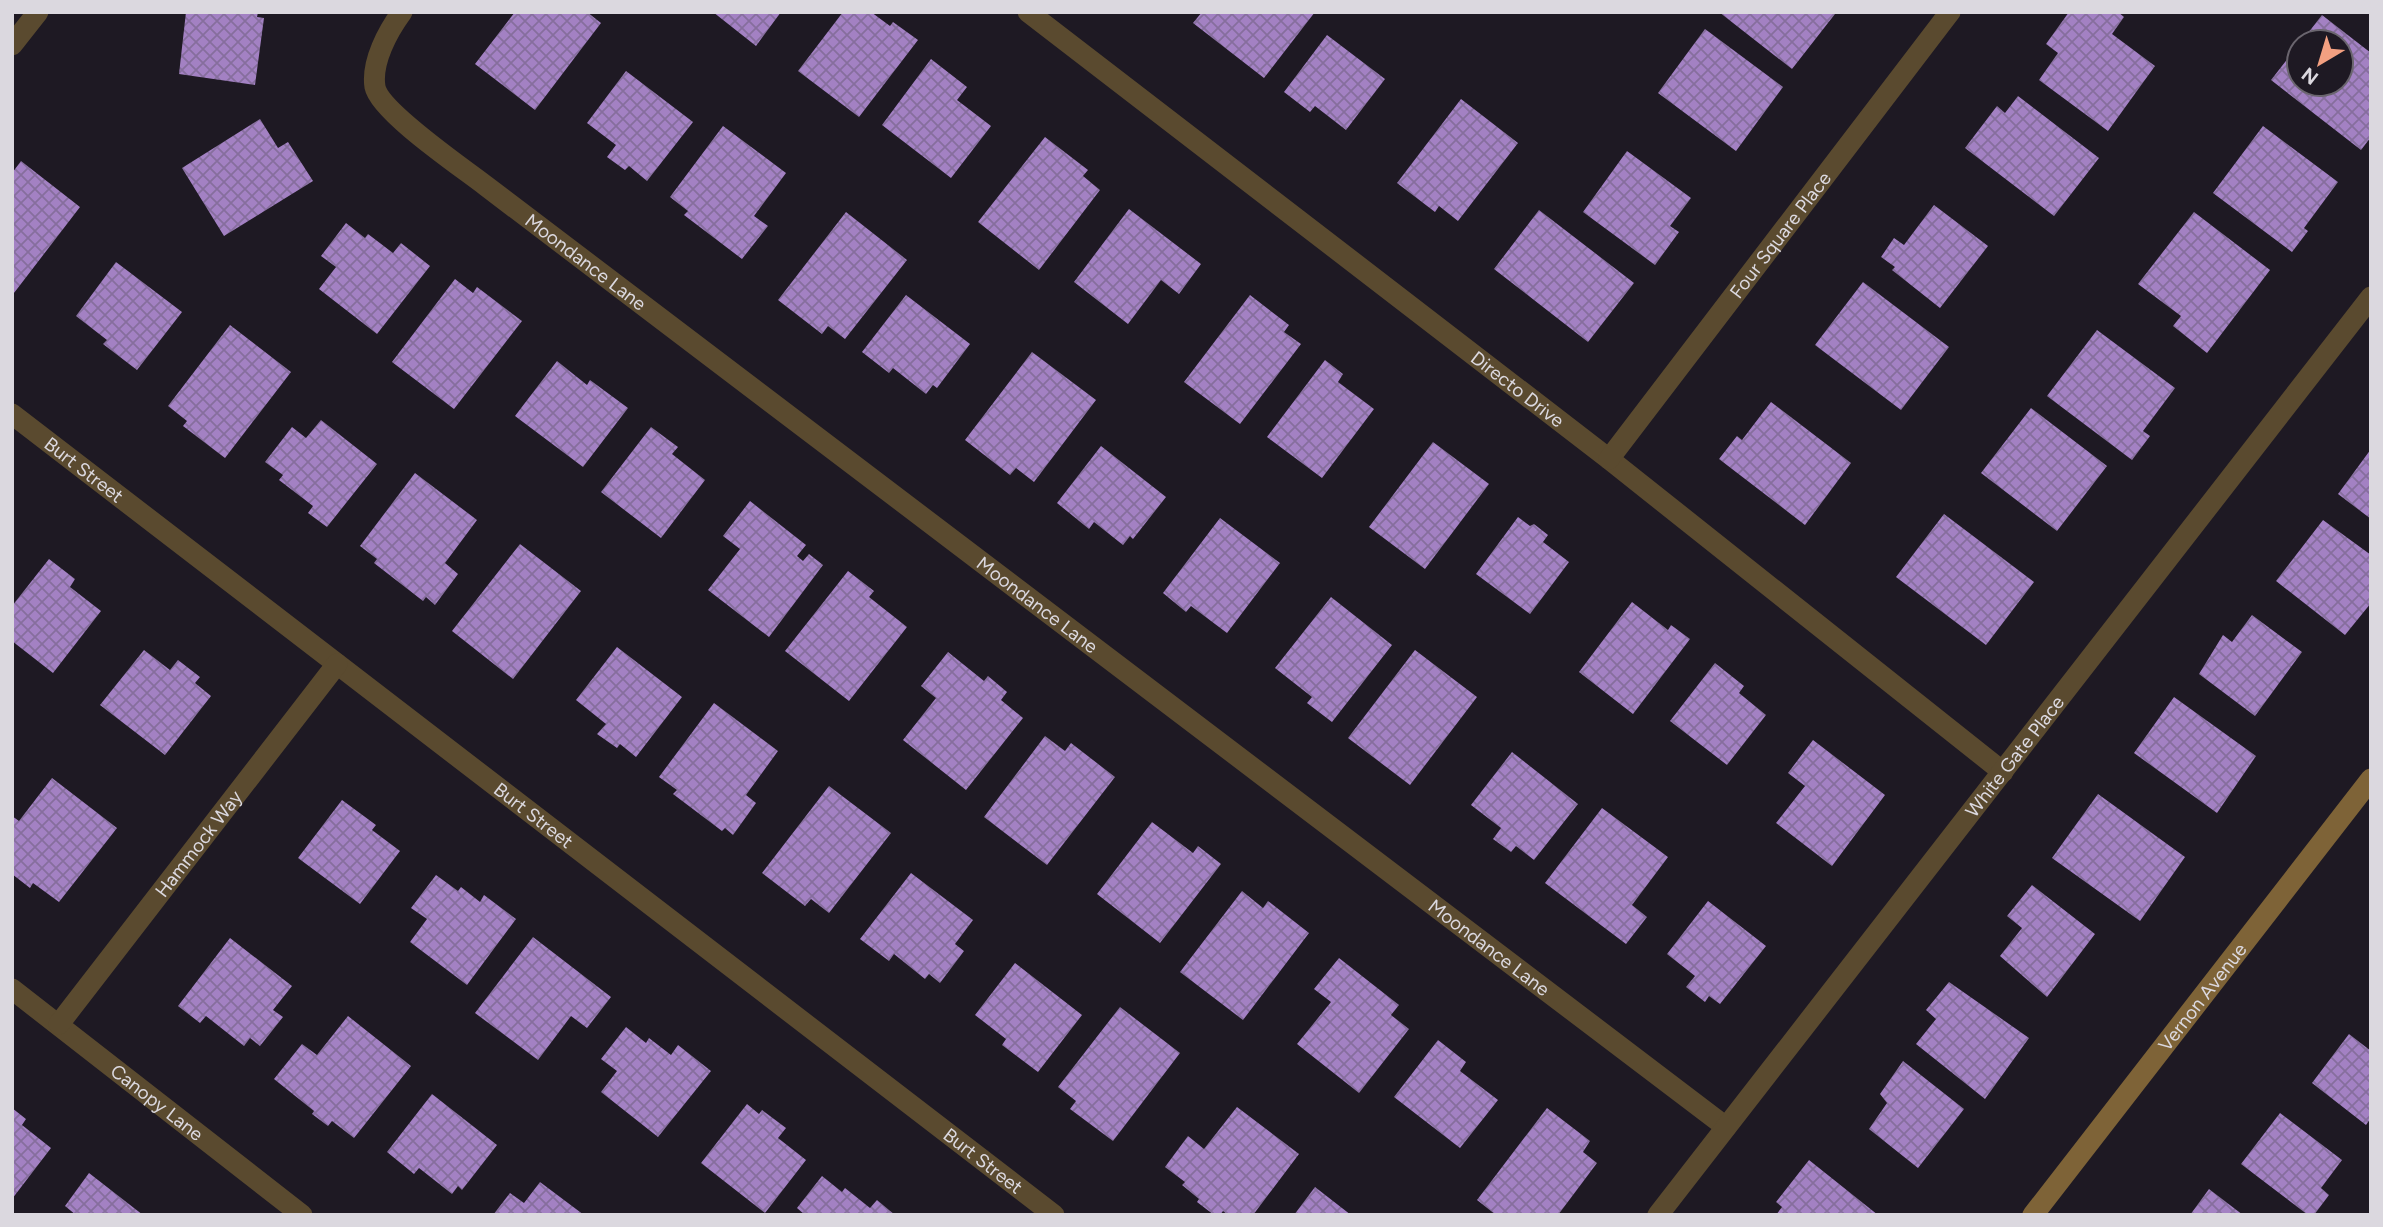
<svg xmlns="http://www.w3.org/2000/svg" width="2383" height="1227" viewBox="0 0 2383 1227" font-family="Figtree,sans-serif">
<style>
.building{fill:url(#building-cross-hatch)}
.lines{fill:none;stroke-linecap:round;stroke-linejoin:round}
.street{stroke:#5a4a2f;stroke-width:21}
.secondary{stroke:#7e6337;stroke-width:21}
.labels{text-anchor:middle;stroke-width:7;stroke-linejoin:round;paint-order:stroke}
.street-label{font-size:19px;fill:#dbd8df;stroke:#1e1923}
</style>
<defs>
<pattern id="building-cross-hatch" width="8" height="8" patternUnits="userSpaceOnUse" patternTransform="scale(1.75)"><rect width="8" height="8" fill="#a381c3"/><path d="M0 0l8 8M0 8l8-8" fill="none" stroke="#866e9d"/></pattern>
</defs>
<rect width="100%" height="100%" fill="#1e1923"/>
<path class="building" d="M186 12H258L257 17 264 18 255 85 179 74Z
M515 12H587L601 23 535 110 475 64Z
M713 12H781L756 46Z
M843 12H871L890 26 893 22 918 40 859 117 798 71Z
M1202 12H1315L1264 78 1193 23Z
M1719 12H1833L1835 14 1792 69Z
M2069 12H2118L2124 17 2112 34 2155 66 2108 131 2039 80 2058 53 2046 44Z
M2322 15 2371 53V137L2361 150 2271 80 2299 44V84H2341V42H2301Z
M1705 29 1783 87 1736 151 1658 93Z
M1327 35 1385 79 1346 130 1315 106 1310 112 1284 92Z
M931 59 967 87 957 100 991 126 951 178 882 125Z
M626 71 693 122 647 181 629 166 625 170 607 157 616 145 587 123Z
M2018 96 2099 158 2054 216 1965 148 1997 106 2005 113Z
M1461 99 1518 143 1458 221 1439 206 1435 212 1397 183Z
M260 119 278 148 288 142 313 181 224 236 182 168Z
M723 126 786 173 754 216 768 226 742 259 684 215 688 211 670 197Z
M2263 126 2338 182 2304 228 2308 231 2292 252 2213 193Z
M1045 137 1088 170 1083 176 1100 190 1039 270 978 222Z
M1627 151 1691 198 1670 226 1679 232 1655 265 1583 212Z
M21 161 80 207 14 293 12 173Z
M1934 205 1988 246 1940 308 1892 270 1895 267 1881 257 1894 238 1904 245Z
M1129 209 1201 264 1179 294 1161 280 1128 324 1074 282Z
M1539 210 1634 283 1588 342 1494 269Z
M846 212 907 260 845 339 828 326 822 334 778 300Z
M2194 212 2270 270 2207 353 2173 326 2181 316 2138 284Z
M346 223 365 238 368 234 393 253 401 243 430 266 377 334 319 289 336 267 321 256Z
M116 262 182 312 137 370 103 344 107 340 76 316Z
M455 279 473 293 477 287 522 321 454 409 392 362Z
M1863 282 1949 347 1901 410 1815 345Z
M906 295 970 344 937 388 933 385 926 394 893 368 889 373 862 352Z
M1250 295 1289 325 1284 332 1301 344 1240 424 1184 382Z
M230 325 291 372 225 458 183 426 187 421 168 406Z
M2097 330 2175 388 2143 431 2150 436 2132 460 2047 396Z
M1032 352 1096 400 1034 482 1016 468 1010 475 965 440Z
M1325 360 1343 374 1338 382 1374 409 1322 478 1267 437Z
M557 361 587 385 590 380 628 408 583 467 515 416Z
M1771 402 1851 463 1805 525 1719 459 1737 436 1742 440Z
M2031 408 2107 466 2057 531 1981 473Z
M321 420 377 464 327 527 308 513 313 506 279 480 283 475 265 462 292 427 306 438Z
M651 427 678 447 672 454 705 480 661 538 601 492Z
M1433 442 1489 484 1425 569 1369 527Z
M1101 446 1166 497 1133 539 1130 536 1123 545 1094 522 1089 529 1057 503Z
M2371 449V519L2338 494Z
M415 473 477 520 445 563 458 574 435 605 426 597 423 601 374 563 377 559 360 546Z
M750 501 806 545 797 556 803 561 809 554 823 565 769 637 708 590 740 549 723 536Z
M1944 514 2034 582 1986 645 1896 577Z
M1518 517 1530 526 1534 524 1548 535 1543 542 1569 562 1530 614 1476 574Z
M1220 518 1280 563 1227 633 1191 606 1186 612 1163 593Z
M2323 520 2371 555V603L2345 635 2276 581Z
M520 544 581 591 513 679 452 631Z
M49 559 75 579 70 587 101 611 53 673 12 641V606Z
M848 571 874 591 869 597 907 627 849 701 785 651Z
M1331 597 1392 645 1332 722 1307 703 1312 697 1275 668Z
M1632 602 1668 630 1671 625 1690 639 1633 714 1579 672Z
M2252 615 2302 652 2255 716 2199 674 2223 635 2232 642Z
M617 647 682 697 636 757 620 744 617 748 597 734 606 724 576 700Z
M144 650 170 670 178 660 200 677 195 683 211 696 165 755 100 705Z
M1415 650 1477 697 1410 785 1348 738Z
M948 652 984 681 988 676 1007 692 1001 700 1023 718 966 790 903 740 936 698 921 686Z
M1715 663 1744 686 1739 693 1766 715 1727 765 1670 721Z
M2174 697 2256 756 2217 813 2134 753Z
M714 703 778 751 746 795 756 803 733 835 725 828 722 831 673 794 677 790 659 777Z
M1045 736 1065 751 1071 743 1115 777 1047 865 984 817Z
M1813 740 1885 795 1832 866 1776 823 1805 786 1788 773Z
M1512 752 1578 804 1534 860 1516 846 1511 852 1493 839 1501 828 1471 805Z
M52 778 117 828 59 902 33 883 30 888 12 874V816L19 821Z
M829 786 891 833 829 913 811 899 805 906 762 873Z
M2098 794 2185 857 2140 921 2052 858Z
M342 800 376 825 372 830 400 851 360 904 298 858Z
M1602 808 1668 857 1632 905 1647 917 1626 944 1545 883Z
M1152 822 1193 853 1198 846 1221 864 1160 943 1097 894Z
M911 873 973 920 955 944 964 951 940 983 929 974 925 979 894 954 889 961 860 939Z
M436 875 458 891 461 887 480 902 484 895 516 919 467 985 410 942 427 919 411 908Z
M2032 885 2095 934 2047 997 2000 956 2022 928 2007 916Z
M1242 891 1263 908 1268 901 1309 933 1243 1020 1180 972Z
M1708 901 1766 946 1720 1004 1709 996 1705 1002 1686 987 1695 976 1667 954Z
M533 937 611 997 587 1028 571 1016 538 1060 475 1013Z
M230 938 292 986 273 1010 283 1017 260 1046 250 1038 244 1046 206 1016 200 1023 178 1006Z
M1339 958 1399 1005 1391 1015 1409 1029 1359 1093 1297 1044 1331 1002 1314 989Z
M1015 963 1082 1015 1038 1072 1002 1045 1006 1039 975 1015Z
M1949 982 2029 1038 1985 1099 1916 1044 1936 1019 1926 1010Z
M1120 1007 1180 1053 1113 1141 1070 1109 1076 1101 1058 1087Z
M348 1016 411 1066 354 1138 332 1121 328 1126 312 1114 314 1111 274 1079 302 1044 317 1055Z
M626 1027 646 1043 649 1038 671 1055 678 1045 711 1071 658 1137 601 1092 617 1071 601 1059Z
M2349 1034 2371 1051V1118L2366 1125 2312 1083Z
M1438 1040 1466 1062 1460 1071 1498 1100 1460 1148 1394 1097Z
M1903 1061 1964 1109 1918 1168 1869 1129 1887 1103 1880 1094Z
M432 1094 497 1145 462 1190 458 1186 452 1194 419 1168 414 1174 387 1152Z
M747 1104 759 1114 762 1110 786 1128 778 1138 806 1160 765 1213 701 1163Z
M1237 1107 1299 1154 1253 1215H1228L1223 1211 1220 1215H1214L1197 1202 1199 1199 1182 1185 1185 1182 1165 1167 1188 1136 1204 1149Z
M12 1108 26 1119 22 1125 51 1148 12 1199Z
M1547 1108 1590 1141 1583 1152 1597 1163 1558 1215H1496L1477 1200Z
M2280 1113 2342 1160 2321 1188 2329 1195 2314 1215H2308L2241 1164Z
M1809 1160 1878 1215H1776L1782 1207 1776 1202Z
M89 1173 143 1215H76L65 1206Z
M822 1176 842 1192 845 1188 870 1208 877 1200 895 1215H805L797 1208Z
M540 1182 584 1215H493L510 1193 524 1203Z
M1315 1187 1351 1215H1294Z
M2209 1189 2243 1215H2190Z"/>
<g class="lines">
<g class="street">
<path id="s1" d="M402 12C388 31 371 62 375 87 380 112 463 168 486 186L1726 1127"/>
<path id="s2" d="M1028 12 1609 459 2003 772"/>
<path d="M12 45 38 12"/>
<path id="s3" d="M12 414 1054 1215"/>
<path id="s4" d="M1609 459 1950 12"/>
<path id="s5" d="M12 989 302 1215"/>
<path id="s6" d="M59 1024 337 664"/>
<path id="s7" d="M1658 1215 2371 297"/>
</g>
<path class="secondary" id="s8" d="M2033 1215 2371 779"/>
</g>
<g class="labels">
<g class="street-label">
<text dy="7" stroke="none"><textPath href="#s4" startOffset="282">Four Square Place</textPath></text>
<text dy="7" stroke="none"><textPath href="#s1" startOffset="357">Moondance Lane</textPath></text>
<text dy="7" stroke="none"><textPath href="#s2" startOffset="618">Directo Drive</textPath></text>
<text dy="7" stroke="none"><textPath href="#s3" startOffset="91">Burt Street</textPath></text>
<text dy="7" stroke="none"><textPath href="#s1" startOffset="924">Moondance Lane</textPath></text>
<text dy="7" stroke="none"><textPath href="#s7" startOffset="581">White Gate Place</textPath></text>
<text dy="7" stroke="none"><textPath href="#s3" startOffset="658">Burt Street</textPath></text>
<text dy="7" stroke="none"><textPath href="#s6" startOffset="228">Hammock Way</textPath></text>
<text dy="7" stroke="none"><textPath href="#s1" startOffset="1491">Moondance Lane</textPath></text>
<text dy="7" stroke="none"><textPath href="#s8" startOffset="276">Vernon Avenue</textPath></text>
<text dy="7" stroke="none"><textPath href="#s5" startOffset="184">Canopy Lane</textPath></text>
<text dy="7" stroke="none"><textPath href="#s3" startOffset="1225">Burt Street</textPath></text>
</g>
</g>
<rect width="2383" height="1227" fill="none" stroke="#dbd8df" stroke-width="28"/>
<g transform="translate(2320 63) rotate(218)"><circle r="33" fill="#1e1923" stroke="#6a656e" stroke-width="2"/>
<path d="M0-5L12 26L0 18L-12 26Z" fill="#f3a081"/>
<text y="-10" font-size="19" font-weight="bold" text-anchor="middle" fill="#dbd8df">N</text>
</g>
</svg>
